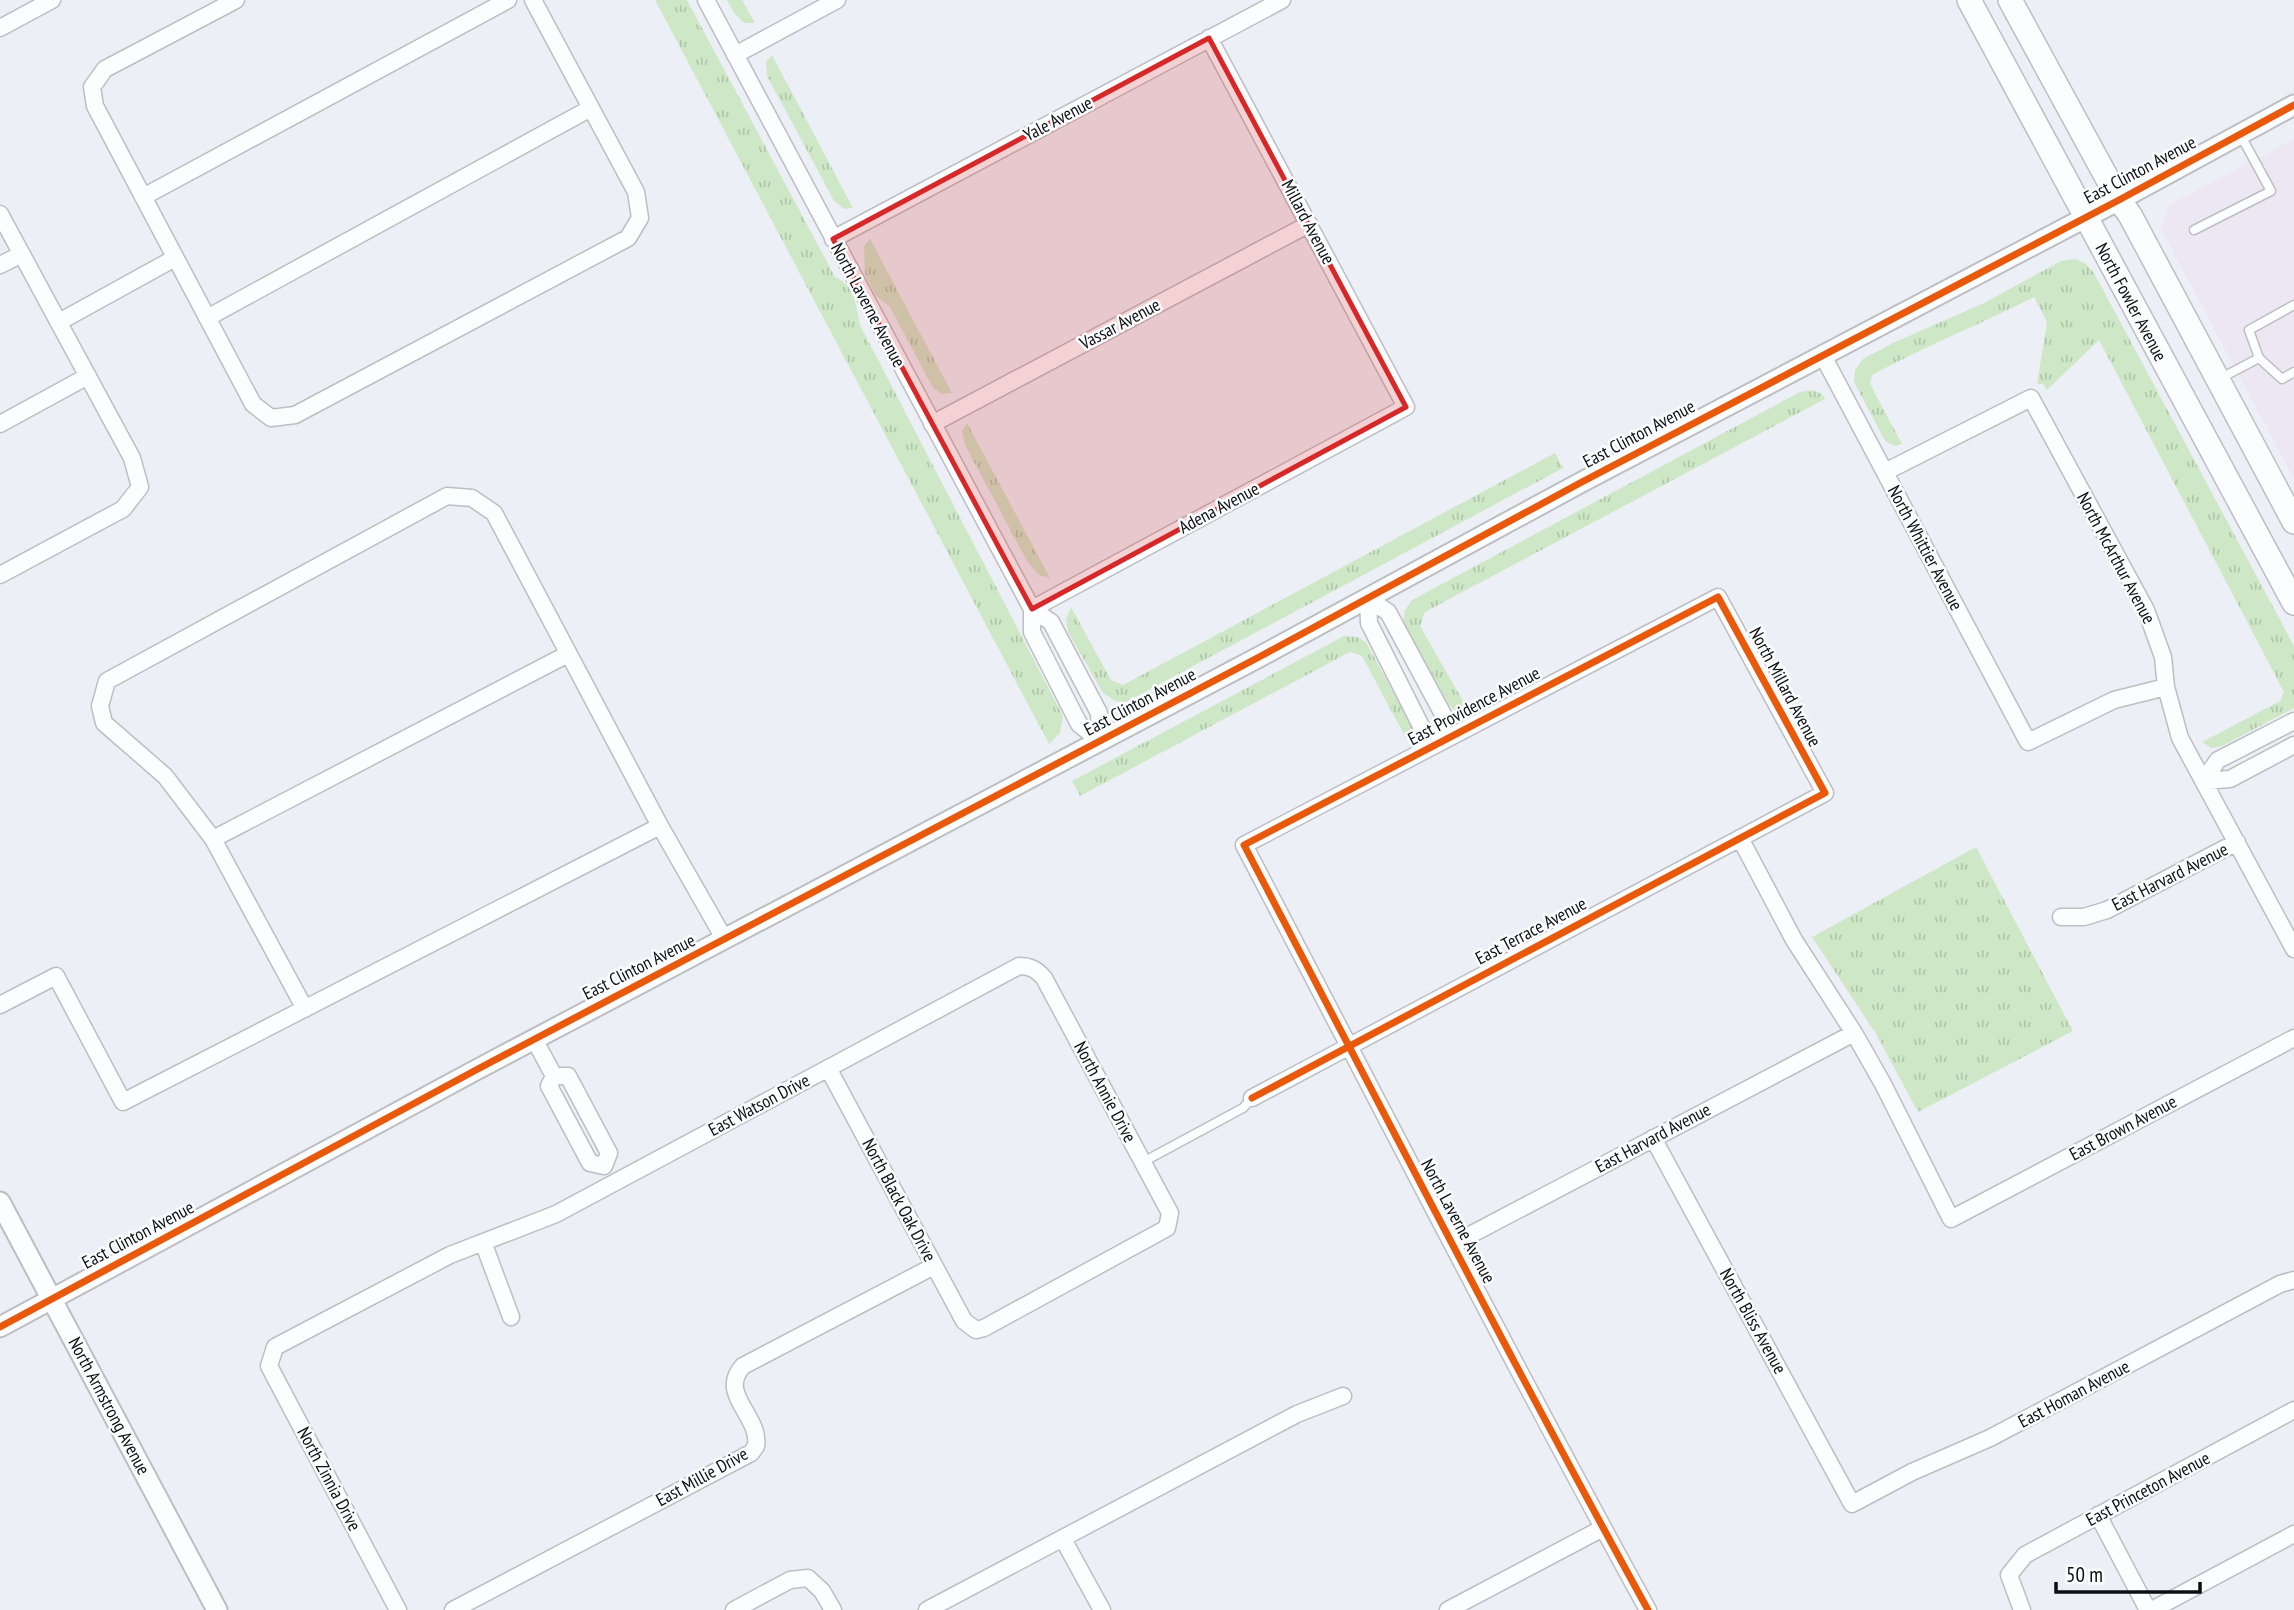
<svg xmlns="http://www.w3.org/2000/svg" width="2294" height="1610" viewBox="0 0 2294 1610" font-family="'PT Sans Narrow',sans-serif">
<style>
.industrial{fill:#ede7f3}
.park{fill:url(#park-tufts)}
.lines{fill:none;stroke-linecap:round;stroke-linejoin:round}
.service-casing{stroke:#bcbec3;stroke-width:11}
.minor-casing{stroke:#bcbec3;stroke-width:19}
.tertiary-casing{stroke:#bcbec3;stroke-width:23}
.secondary-casing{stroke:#bcbec3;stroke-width:26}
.service{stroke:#fcfdfe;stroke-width:8}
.minor{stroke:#fcfdfe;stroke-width:16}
.tertiary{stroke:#fcfdfe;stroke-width:19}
.secondary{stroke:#fcfdfe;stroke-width:23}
.cycleway-casing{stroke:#fbfcfe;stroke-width:11}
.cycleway{stroke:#e8590c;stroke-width:7}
.marked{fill:#d62828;fill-opacity:0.2;stroke:#d62828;stroke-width:5;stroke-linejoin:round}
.labels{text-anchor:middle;stroke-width:5;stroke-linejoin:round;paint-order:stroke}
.street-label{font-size:18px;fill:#0c0e11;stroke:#fbfcfe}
</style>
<defs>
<pattern id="park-tufts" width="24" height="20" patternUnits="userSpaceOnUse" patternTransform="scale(1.75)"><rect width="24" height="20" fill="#cee8c7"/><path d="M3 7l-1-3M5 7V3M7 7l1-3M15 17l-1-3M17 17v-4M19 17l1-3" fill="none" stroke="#b0c6aa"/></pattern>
</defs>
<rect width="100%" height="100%" fill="#ecf0f6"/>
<path class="industrial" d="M2294 139V479L2161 229 2169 205Z"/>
<path class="park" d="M655 0H687L835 277C857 287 855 305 860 325L1063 716 1060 733 1049 744Z
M727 0H742L755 23H744L734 13Z
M772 55 853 208 844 209 834 201 767 76 766 62Z
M870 239 952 393 942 394 933 388 890 307 876 296 865 275 864 246Z
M2075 259 2085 263 2094 273 2294 646V708L2222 746 2211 748 2202 742 2280 701 2284 692 2099 340 2047 390 2043 384H2037L2047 322 2034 297C1981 324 1925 346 1872 375L1870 384 1902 444 1895 446 1885 441 1854 382 1855 370 1863 359 1893 343 1984 303 2061 261Z
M1812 390 1822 394 1825 399 1425 612 1420 626 1467 708 1457 712 1449 705 1403 621 1405 610 1412 600 1800 392Z
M967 423 1050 578 1039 575 1027 561 965 445 962 431Z
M1555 453 1563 468 1126 702 1115 701 1103 693 1068 632 1066 620 1071 607 1111 680 1123 685Z
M1344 636 1357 637 1366 642 1412 727 1411 736 1407 740 1362 656 1350 652 1080 796 1072 781Z
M1976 847 2073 1031 1918 1112 1876 1034 1812 937Z"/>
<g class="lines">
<defs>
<path id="service" d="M2194 230 2271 191 2241 136
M2259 358 2282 379 2294 372
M2221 378 2259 358 2249 330 2294 305
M1143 1162 1243 1108 1252 1098"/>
<path id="minor" d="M236 0 105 69 92 87 95 106 253 404 271 418 295 415 628 238 640 218 636 192 533 0
M706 0 1032 609 1051 622 1099 713 1100 741
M0 28 52 0
M735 55 837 0
M143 197 508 0
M0 214 132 458 140 487 123 509 0 575
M833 239 1282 0
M0 265 22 254
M207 318 591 108
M59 322 175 258
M1822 354 2028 742 2114 700 2166 687
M0 424 88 376
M932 424 1309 224
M1885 472 2031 398 2146 610 2163 657 2166 687 2180 738 2294 949
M1368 599 1388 612 1445 718 1442 740 1423 730 1369 623Z
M1032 609 1406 407 1209 38
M1032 609V632L1079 724 1100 741
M568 654 213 839 165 776 104 723 100 706 107 681 447 496 472 498 494 513 660 826 725 940
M2203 781 2218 760 2294 721
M2203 781 2230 779 2294 745
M1740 838 1794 940 1854 1033 1883 1084 1951 1219 2294 1038
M213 839 305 1009
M2061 917H2084L2107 910 2237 842
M0 1005 56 976 123 1102 660 826
M534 1039 554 1076
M554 1076H568L609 1153 604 1166 590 1163 549 1086Z
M1252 1098 1825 793 1718 597 1244 845C1378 1101 1509 1357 1648 1610
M1653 1138 1852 1504 1912 1472 1990 1438 2280 1284 2294 1280
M483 1242 511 1317
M1453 1244 1854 1033
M2098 1515 2148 1610
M1063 1539 1102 1610
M398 1610 269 1366 275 1347 450 1255 556 1214 1019 966C1030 966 1036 969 1044 978L1170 1213 1167 1228 984 1328 976 1330 964 1321 828 1068
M453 1610 751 1453 756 1446C761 1416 717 1394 743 1366L934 1266
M734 1610 790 1580 808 1578 822 1591 833 1610
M927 1610 1297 1414 1343 1396
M1448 1610 1603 1528
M2022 1610 2009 1575 2025 1555 2294 1410
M2152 1610 2294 1534"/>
<path id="tertiary" d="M0 1202 217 1610
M0 1327 476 1070 1261 656 1580 483 2119 200 2294 105"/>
<path id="secondary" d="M1969 0 2294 603
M2010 0 2119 200 2130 215 2294 522"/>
</defs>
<use href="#service" class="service-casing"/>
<use href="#minor" class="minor-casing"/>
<use href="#tertiary" class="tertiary-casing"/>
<use href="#secondary" class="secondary-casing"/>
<use href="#service" class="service"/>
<use href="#minor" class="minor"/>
<use href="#tertiary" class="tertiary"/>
<use href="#secondary" class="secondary"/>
<defs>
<path id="cycleway" d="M1252 1098 1825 793 1718 597 1244 845C1378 1101 1509 1357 1648 1610
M0 1327 476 1070 1261 656 1580 483 2119 200 2294 105"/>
</defs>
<use href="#cycleway" class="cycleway-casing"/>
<use href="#cycleway" class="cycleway"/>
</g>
<path class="marked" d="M1209 38 1406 407 1032 609 833 239Z"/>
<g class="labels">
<g class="street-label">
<text transform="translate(1058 119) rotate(-28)" y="6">Yale Avenue</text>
<text transform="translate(2140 170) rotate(-28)" y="6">East Clinton Avenue</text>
<text transform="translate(1308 222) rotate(62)" y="6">Millard Avenue</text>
<text transform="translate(2131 302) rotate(62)" y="6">North Fowler Avenue</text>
<text transform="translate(868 305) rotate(62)" y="6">North Laverne Avenue</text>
<text transform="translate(1120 324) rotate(-28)" y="6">Vassar Avenue</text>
<text transform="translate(1639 434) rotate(-28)" y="6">East Clinton Avenue</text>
<text transform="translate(1219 508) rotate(-28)" y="6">Adena Avenue</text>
<text transform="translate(1925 548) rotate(62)" y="6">North Whittier Avenue</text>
<text transform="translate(2116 558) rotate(62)" y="6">North McArthur Avenue</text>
<text transform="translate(1785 687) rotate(62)" y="6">North Millard Avenue</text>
<text transform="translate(1140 702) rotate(-28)" y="6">East Clinton Avenue</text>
<text transform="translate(1474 706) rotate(-28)" y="6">East Providence Avenue</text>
<text transform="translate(2170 877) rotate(-27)" y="6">East Harvard Avenue</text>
<text transform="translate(1531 931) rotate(-28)" y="6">East Terrace Avenue</text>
<text transform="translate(639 967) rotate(-27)" y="6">East Clinton Avenue</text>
<text transform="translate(1105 1092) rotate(62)" y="6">North Annie Drive</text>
<text transform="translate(759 1105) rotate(-28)" y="6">East Watson Drive</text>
<text transform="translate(2123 1128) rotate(-28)" y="6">East Brown Avenue</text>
<text transform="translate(1653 1138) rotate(-28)" y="6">East Harvard Avenue</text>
<text transform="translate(899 1200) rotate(62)" y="6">North Black Oak Drive</text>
<text transform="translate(1458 1221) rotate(62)" y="6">North Laverne Avenue</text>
<text transform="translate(138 1235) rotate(-28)" y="6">East Clinton Avenue</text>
<text transform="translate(1753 1321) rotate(61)" y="6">North Bliss Avenue</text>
<text transform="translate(2074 1394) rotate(-28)" y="6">East Homan Avenue</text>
<text transform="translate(109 1406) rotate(62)" y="6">North Armstrong Avenue</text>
<text transform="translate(702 1477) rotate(-29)" y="6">East Millie Drive</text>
<text transform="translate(329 1479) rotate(62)" y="6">North Zinnia Drive</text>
<text transform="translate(2148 1489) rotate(-28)" y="6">East Princeton Avenue</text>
</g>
</g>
<path d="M2056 1582v10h144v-10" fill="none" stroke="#0c0e11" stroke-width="3.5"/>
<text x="2066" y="1582" font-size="21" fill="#0c0e11" stroke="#fbfcfe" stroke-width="5" paint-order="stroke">50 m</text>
</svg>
